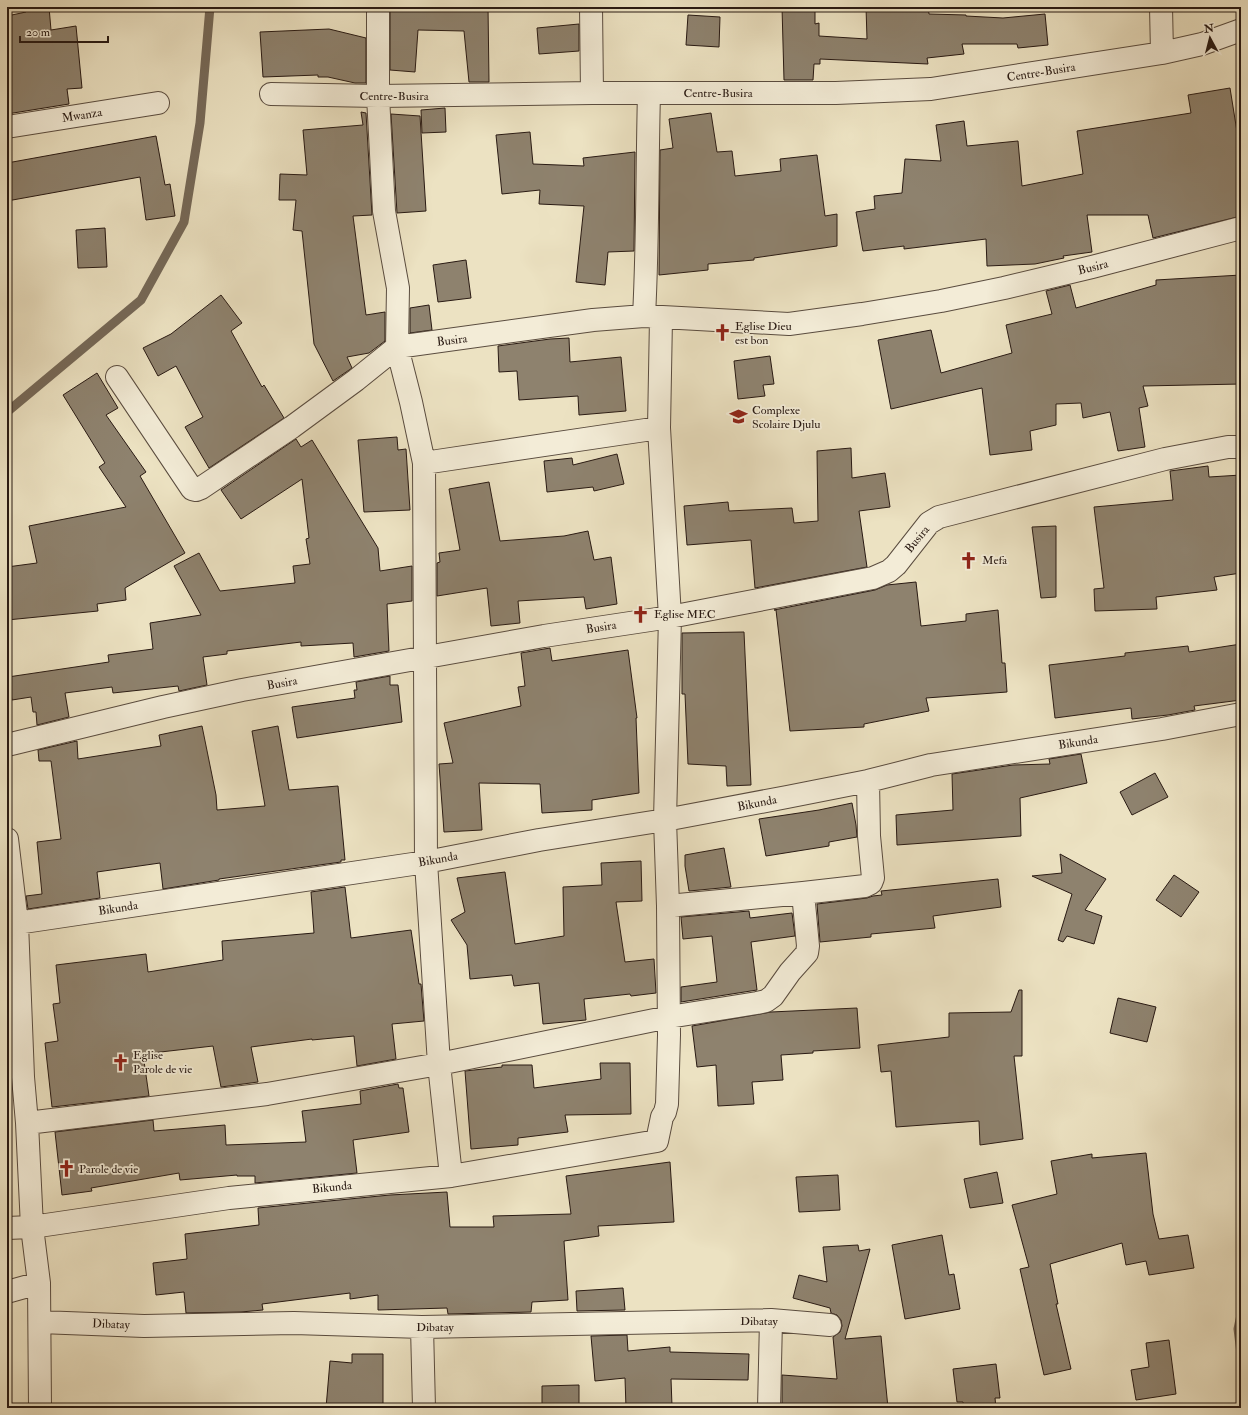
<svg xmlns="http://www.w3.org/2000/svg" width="1248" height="1415" viewBox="0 0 1248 1415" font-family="'IM FELL Double Pica',serif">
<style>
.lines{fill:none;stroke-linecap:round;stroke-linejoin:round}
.stream{stroke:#766958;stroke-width:9}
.building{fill:#8e826e;stroke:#291a13}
.minor-casing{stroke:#5a4c3f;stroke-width:24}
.minor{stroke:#f3ecd7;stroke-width:22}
.labels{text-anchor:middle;stroke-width:3.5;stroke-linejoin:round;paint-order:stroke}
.street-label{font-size:12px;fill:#291a13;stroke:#f3ecd7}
.poi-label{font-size:12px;fill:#291a13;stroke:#f3ecd7;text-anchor:start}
</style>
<rect width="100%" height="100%" fill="#ece2c2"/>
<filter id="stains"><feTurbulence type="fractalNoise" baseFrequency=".005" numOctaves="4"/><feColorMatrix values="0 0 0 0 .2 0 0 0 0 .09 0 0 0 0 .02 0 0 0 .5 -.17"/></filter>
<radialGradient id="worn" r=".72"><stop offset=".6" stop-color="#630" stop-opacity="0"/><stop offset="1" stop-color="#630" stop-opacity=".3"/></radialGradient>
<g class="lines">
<path class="stream" d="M7 412 141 300 184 222 200 123 210 7
M1241 1315 1238 1329 1241 1353"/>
</g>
<path class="building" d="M26 7H49L51 30 76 26 82 88 67 89 69 104 7 114V16L26 12Z
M390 7H488L489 82H469L464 31 418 30 415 72 390 70Z
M782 7H815V24L819 23V36L867 39 866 7H928L929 14 966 15V16L1003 18 1045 14 1048 45 1018 48 1017 44H962L964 54 927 58 928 64 820 59V64H814L813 80H784Z
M688 15 720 17 719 47 686 45Z
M579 24V51L539 54 537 28Z
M329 29 366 38V83H355L328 77H318V75L263 77 260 32Z
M1230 88 1238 138H1241V216L1153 238 1148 215H1087L1092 252 1063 256 1064 258 1035 264 987 266 986 239 904 249V246L863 251 856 212 875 209 874 196 902 193 905 159 941 161 936 125 964 121 967 146 1018 141 1022 186 1083 174 1077 131 1191 113 1188 95Z
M445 108 446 132 422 133 421 110Z
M361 112 366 113 372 215 353 216 366 315 385 312V341L369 353 347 357 352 368 333 381 314 344 302 231 293 230 296 200H279L280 174 307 175 303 130 363 125Z
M711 113 717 152 732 151 735 176 781 171 780 159 817 155 825 216 837 214V246L754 258V260L708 264V270L659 275 660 150 673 148 669 119Z
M391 114 420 116 426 211 397 213Z
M530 132 533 164 584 166 583 158 635 152 634 251 608 252 605 285 576 282 584 206 539 204 540 190 502 194 496 135Z
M156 136 165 185 170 184 175 216 146 220 140 177 7 201V163Z
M105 228 107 267 78 268 76 230Z
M466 260 471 298 438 302 433 265Z
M1241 275V384L1143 386 1148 406 1139 408 1145 447 1118 451 1110 412 1083 418 1081 403 1056 404V425L1030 431 1032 450 990 455 982 388 891 409 878 340 931 330 941 373 1012 353 1006 325 1052 314 1046 291 1070 285 1076 308 1156 285V280Z
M221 295 242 323 231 331 262 387 264 385 284 418 209 468 185 427 203 417 176 366 158 376 143 348 171 334Z
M429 305 432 330 410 333V308Z
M569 338 570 362 621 357 626 411 579 415 578 396 519 400 517 371 499 372 498 346 550 339Z
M770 356 774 384 763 385 765 396 738 399 734 361Z
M97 373 118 408 106 415 146 472 140 476 185 553 125 588 126 600 97 604 98 611 7 620V567L37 563 29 526 126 507 99 467 105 463 63 395Z
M397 437 398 450 406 449 410 510 364 512 358 440Z
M296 439 301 447 312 440 378 548 380 571 412 566V601L387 604 389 651 354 657 353 643 301 646V642L227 651V654L203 657 207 685 179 691 178 686 113 693 112 687 65 693 69 717 37 725 36 712H33L31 697 12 700 8 677 109 662 108 655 153 649 150 623 201 615 174 566 199 553 220 591 295 583 293 566 310 564 306 539 309 538 302 479 241 519 221 490Z
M851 448 852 478 885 473 890 507 859 511 867 567 755 588 751 540 687 545 684 506 728 502 729 511 792 508 794 523 818 521 817 451Z
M617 454 624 484 594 491 593 487 547 492 544 461 572 458 573 465Z
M1208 466 1209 477 1241 475V573L1214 577 1217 590 1156 597 1157 609 1095 611 1094 589 1104 588 1094 507 1173 500 1170 471Z
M489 482 500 541 564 536 588 531 594 560 611 557 617 604 586 609 584 597 518 601 520 623 491 626 487 588 437 596V563L440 562 439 553 460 550 449 489Z
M1056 526V597L1041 598 1032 527Z
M916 582 921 626 966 621V614L998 610 1002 663H1005L1007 692 926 698 929 711 864 724V727L790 731 776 610H774L875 590 887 585Z
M744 632 751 785 727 786 726 766 688 764 685 694H682V633Z
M1241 644V700L1194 706 1195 710 1168 715 1132 719 1131 708 1055 718 1049 665 1125 656V653L1188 646 1189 652Z
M550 648 552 661 628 650 637 718H636L639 793 592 800V810L542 813 540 784 479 783 482 830 444 832 439 764 453 763 444 723 521 706 518 687 525 686 521 653Z
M390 676V685H398L402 722 297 738 292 707 355 698 354 690H357L356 682Z
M202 726 216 795 217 810 265 806 252 731 278 726 289 790 338 786 345 860H341V862L219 879V880L163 889 160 863 97 872 100 898 28 909 26 896 42 894 37 842 61 839 51 761H39L38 750 77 741 78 759 161 746 159 735Z
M1081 754 1087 783 1020 798 1021 836 897 845 896 815 953 810 952 774 1013 765 1050 764 1049 759Z
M1155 773 1168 797 1132 815 1120 792Z
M852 803 856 825 857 837 829 842V846L766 856 759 819 819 810Z
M724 848 731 887 689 891 685 866V855Z
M1060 854 1106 879 1085 910 1102 916 1094 944 1067 936 1063 942 1058 940 1072 894 1032 876 1062 873Z
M641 861 642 901 616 902 625 962 654 959 656 993 631 996 630 994 584 999 586 1020 543 1024 539 983 514 986 512 975 470 979 467 945 451 920 465 912 457 878 505 872 515 944 564 936 563 887 602 885 601 863Z
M1174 875 1199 892 1181 917 1156 900Z
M998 879 1001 907 933 916 935 928 871 934V937L820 942 817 904 867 898 873 896 882 895 881 891Z
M345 887 351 938 411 930 419 984H421L424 1021 392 1024 396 1059 357 1066 354 1036 312 1040V1039L251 1047 258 1082 221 1087 213 1046 143 1054 149 1096 52 1107 45 1043 58 1041 53 1004 60 1003 56 965 146 954 148 972 223 960 222 941 314 933 311 892Z
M749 911 750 918 792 913 795 936 751 942 757 990 681 1002V987L717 982 712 936 683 939 681 917Z
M1019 990H1022V1056H1014L1023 1139 980 1145 979 1121 896 1127 891 1071 881 1072 878 1045 949 1037V1013L1011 1012Z
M1118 998 1156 1007 1147 1042 1110 1033Z
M857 1008 860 1048 813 1051V1053L781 1055 783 1080 752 1082 754 1104 718 1106 716 1065 697 1067 692 1026 771 1012Z
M600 1063H630L631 1114 565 1115 568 1132 518 1138V1145L471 1149 465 1071 502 1067V1065H532L534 1088 601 1079Z
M398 1084 399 1088H403L409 1132 353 1140 357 1173 255 1183V1176H237V1175L180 1180 179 1173 91 1188 92 1191 62 1195 55 1132 153 1120 154 1131 225 1125 226 1145 306 1142 302 1111 361 1104 360 1091Z
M1146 1153 1153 1214 1159 1239 1188 1235 1194 1268 1149 1275 1146 1261 1126 1265 1122 1243 1050 1264 1058 1304H1056L1071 1369 1044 1375 1020 1269 1029 1267 1012 1205 1057 1194 1051 1161 1092 1154V1158Z
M670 1162 674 1222 598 1226 599 1236 564 1241 568 1300 532 1302 531 1312 448 1314 447 1308 378 1310V1295L350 1299V1293L262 1304 263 1310 241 1312 186 1313 184 1292 156 1295 153 1263 187 1259 185 1234 259 1225 258 1208 390 1195 447 1192 450 1227H494L493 1216 571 1214 566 1176Z
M997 1172 1003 1203 970 1208 964 1179Z
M838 1175 840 1210 799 1212 796 1177Z
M942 1235 949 1275 954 1274 960 1309 905 1319 892 1245Z
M858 1245 859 1251 870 1249 845 1339 881 1336 888 1408H782V1375L837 1379 833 1337 840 1332 842 1326 841 1320 837 1315 831 1313 830 1308 793 1298 799 1275 827 1282 823 1247Z
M623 1288 625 1310 577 1311 576 1291Z
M627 1335 628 1351 670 1347V1352L749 1354 748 1380 671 1379 672 1406 626 1408 625 1378 595 1381 591 1336Z
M1169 1340 1176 1394 1136 1400 1131 1370 1149 1367 1146 1343Z
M352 1354H383V1408H326L330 1361 352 1363Z
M996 1364 1000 1398H995L996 1408H964L963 1402H957L953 1369Z
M579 1385V1408H542V1386Z"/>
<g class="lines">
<defs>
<path id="minor" d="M378 7V96L384 211 398 288 397 347 411 402 424 463 426 862 439 1064 451 1176
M591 7 592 93
M1161 7 1162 53
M271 94 378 96 592 93H836L931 89 1162 53 1202 44 1241 30
M7 127 158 103
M644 316C648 242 647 168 649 93
M117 377 192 489 196 490 201 488 292 427 356 380 397 347 593 320 644 316 789 324 862 314 941 301 1004 288 1092 267 1241 228
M424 463 659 428
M7 745 163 707 242 690 544 636 670 617 873 578 889 571 896 565 929 523 939 517 1165 459 1228 447H1241
M7 839 17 923 23 1077 27 1123 32 1227 39 1283 40 1408
M668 906 803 893 865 886 871 883 873 878 869 836 868 781
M7 926 17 923 426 862 539 840 665 820 787 797 868 781 931 765 1162 729 1241 714
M27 1123 267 1094 439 1064 669 1017 757 1003 766 1001 773 996 790 972 807 953 808 946 803 893
M7 1228 32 1227 229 1198 451 1176 657 1141 662 1117 665 1112 667 1104 669 1035 668 906 665 820 670 617 659 428 661 318
M7 1292 39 1283
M40 1322 144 1326 294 1323 422 1327 771 1320 830 1325
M422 1327 424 1408
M769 1408 771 1320"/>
</defs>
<use href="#minor" class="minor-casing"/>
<use href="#minor" class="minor"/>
</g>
<defs>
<symbol id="church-bare" viewBox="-9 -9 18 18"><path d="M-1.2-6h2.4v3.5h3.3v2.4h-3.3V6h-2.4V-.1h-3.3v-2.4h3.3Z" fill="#8f2418" stroke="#f3ecd7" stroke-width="2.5" paint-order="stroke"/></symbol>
<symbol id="school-bare" viewBox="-9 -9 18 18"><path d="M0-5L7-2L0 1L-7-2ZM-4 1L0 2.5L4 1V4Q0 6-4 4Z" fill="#8f2418" stroke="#f3ecd7" stroke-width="2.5" paint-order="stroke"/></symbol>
</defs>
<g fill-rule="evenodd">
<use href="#church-bare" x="710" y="320" width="25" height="25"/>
<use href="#school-bare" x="726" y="404" width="25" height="25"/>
<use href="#church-bare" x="956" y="548" width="25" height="25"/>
<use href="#church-bare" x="628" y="602" width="25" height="25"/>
<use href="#church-bare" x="108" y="1050" width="25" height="25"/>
<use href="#church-bare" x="54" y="1156" width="25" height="25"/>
</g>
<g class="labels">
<g class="street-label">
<text transform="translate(1041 72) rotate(-9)" y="4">Centre-Busira</text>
<text x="718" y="97">Centre-Busira</text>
<text x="394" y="100">Centre-Busira</text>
<text transform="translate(82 115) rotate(-9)" y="4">Mwanza</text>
<text transform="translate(1093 267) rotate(-14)" y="4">Busira</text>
<text transform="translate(452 340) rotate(-7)" y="4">Busira</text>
<text transform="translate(917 539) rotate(-51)" y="4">Busira</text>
<text transform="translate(601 627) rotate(-9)" y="4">Busira</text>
<text transform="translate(282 683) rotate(-10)" y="4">Busira</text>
<text transform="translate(1078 742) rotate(-9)" y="4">Bikunda</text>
<text transform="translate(757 803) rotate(-11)" y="4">Bikunda</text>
<text transform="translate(438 859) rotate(-10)" y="4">Bikunda</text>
<text transform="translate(118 908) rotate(-9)" y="4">Bikunda</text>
<text transform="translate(332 1187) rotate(-6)" y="4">Bikunda</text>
<text x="759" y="1325">Dibatay</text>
<text transform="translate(111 1324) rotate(2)" y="4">Dibatay</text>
<text x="435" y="1331">Dibatay</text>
</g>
<g class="poi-label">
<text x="735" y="330">Eglise Dieu<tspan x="735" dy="14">est bon</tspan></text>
<text x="752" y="414">Complexe<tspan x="752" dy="14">Scolaire Djulu</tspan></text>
<text x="982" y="564">Mefa</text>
<text x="654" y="618">Eglise MEC</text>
<text x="133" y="1059">Eglise<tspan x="133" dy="14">Parole de vie</tspan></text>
<text x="79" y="1173">Parole de vie</text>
</g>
</g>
<rect width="1248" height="1415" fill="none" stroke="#ece2c2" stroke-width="24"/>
<rect x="8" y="8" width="1232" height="1399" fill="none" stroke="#291a13" stroke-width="2"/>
<rect x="12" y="12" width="1224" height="1391" fill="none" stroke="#291a13"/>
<g transform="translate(1210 38) rotate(353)" stroke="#f3ecd7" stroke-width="3" paint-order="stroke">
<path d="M0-3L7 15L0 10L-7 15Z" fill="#291a13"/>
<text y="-6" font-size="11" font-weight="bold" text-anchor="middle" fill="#291a13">N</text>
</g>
<path d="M20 36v6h88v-6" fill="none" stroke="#291a13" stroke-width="2"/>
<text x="26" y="36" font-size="12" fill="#291a13" stroke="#f3ecd7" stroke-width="3" paint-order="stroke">20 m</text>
<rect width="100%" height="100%" filter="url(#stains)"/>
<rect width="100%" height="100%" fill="url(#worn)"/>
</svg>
